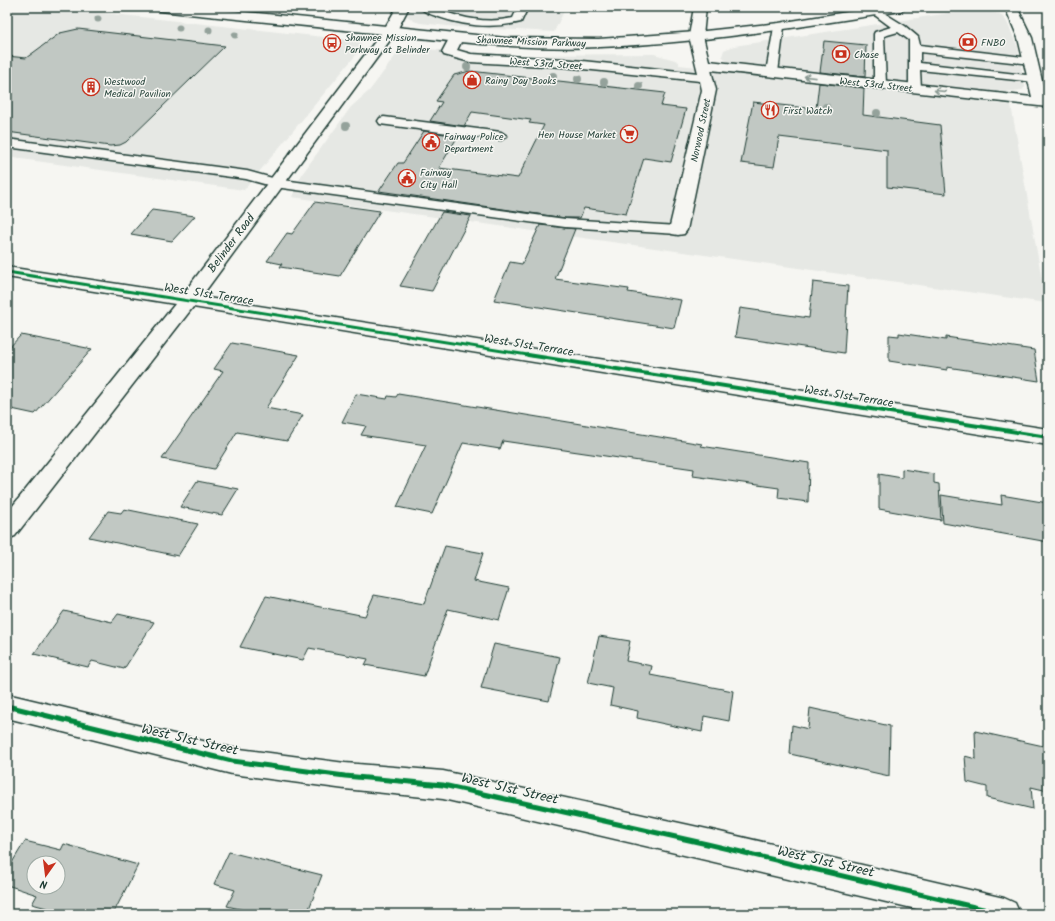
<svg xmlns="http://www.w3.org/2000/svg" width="1055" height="921" viewBox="0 0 1055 921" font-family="Kalam,sans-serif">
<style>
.built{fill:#e6e8e4}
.building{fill:#c1c8c3;stroke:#1f3d34;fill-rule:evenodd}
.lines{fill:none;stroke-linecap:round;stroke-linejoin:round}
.lane-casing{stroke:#1f3d34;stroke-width:3}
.street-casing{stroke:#1f3d34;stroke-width:3}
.highway-casing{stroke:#1f3d34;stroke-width:3}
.lane{fill:#f6f6f2;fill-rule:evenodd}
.street{fill:#f6f6f2;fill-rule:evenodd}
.highway{fill:#f6f6f2;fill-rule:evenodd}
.cycleway-far2-casing{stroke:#f6f6f2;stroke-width:5}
.cycleway-far1-casing{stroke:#f6f6f2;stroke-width:6}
.cycleway-casing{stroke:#f6f6f2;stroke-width:8}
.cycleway-far2{stroke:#00873e;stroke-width:3}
.cycleway-far1{stroke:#00873e;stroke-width:4}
.cycleway{stroke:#00873e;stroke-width:5}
.tree{fill:#94a29b}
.oneway{stroke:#8a9a93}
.labels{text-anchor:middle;stroke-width:3;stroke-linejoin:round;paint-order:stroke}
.far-poi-label{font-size:10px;fill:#1f3d34;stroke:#f6f6f2;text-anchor:start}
.far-street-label{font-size:10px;fill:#1f3d34;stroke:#f6f6f2}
.street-label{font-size:12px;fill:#1f3d34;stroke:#f6f6f2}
.near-street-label{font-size:14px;fill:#1f3d34;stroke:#f6f6f2}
</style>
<rect width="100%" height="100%" fill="#f6f6f2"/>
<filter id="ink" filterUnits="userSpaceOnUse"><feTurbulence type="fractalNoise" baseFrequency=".025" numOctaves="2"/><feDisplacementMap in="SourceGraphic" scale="8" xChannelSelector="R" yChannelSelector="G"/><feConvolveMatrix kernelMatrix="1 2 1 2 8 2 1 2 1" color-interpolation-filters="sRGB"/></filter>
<g filter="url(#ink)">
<path class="built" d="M7 7H50L351 40 361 43 360 50 244 190 7 157Z
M411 7H566L554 32 457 27 420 23 414 21 407 16Z
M976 9 1000 14 1007 22 1018 48 1025 87 1022 90 995 93 742 65 727 61 722 56 724 50 734 46Z
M407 48 517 55 654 54 675 60 679 62V65L966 96 992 103 1011 105 1046 303 292 197 302 174 351 107 370 90 399 51Z"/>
<path class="building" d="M78 29 225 46 126 142 120 145 110 146 7 132V56L26 58 60 33Z
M824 41 866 45 865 77 820 72Z
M470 71 665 93 661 106 686 109 671 162 644 158 626 214 584 208 580 218H565L379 191 398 163H403L424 131 458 136 439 168 518 178 544 125 529 123 531 120 472 112 464 126 430 121 442 102 436 101 454 75Z
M819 83 864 88 863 115 940 125 946 194 887 187V150L779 137 774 167 741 163 753 102 816 109Z
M315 202 380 211 340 276 280 267 282 264 267 261 287 233 292 234Z
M152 210 195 216 172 241 131 234Z
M442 212 471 216 432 291 400 286Z
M540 225 575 229 555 279 629 289 628 292 681 300 674 328 494 300 510 262 522 264Z
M813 282 848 286 844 353 735 337 740 308 809 318Z
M899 333 946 340V337L1034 350 1039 381 947 367V370L889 361V335L899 336Z
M21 335 92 349 35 414 7 408V350Z
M232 343 299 355 266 408 303 415 287 441 237 432 214 469 162 459 223 371 214 369Z
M356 394 387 399 388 396 396 397 398 394 702 444 701 446 809 463 808 502 778 498 779 488 693 476 694 469 503 441 500 449 463 443 432 514 397 507 426 445 361 435 366 426 342 422Z
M902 469 934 474V483L939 484 941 520 879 509V474L902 478Z
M197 481 238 489 222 515 180 507Z
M941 495 1002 505 1001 495 1048 503V542L943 523Z
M124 509 198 524 178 556 89 537 108 511 121 513Z
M445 546 483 553 474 581 509 588 499 620 448 609 424 676 365 665 368 659 309 648 303 660 240 647 266 596 365 616 374 595 424 604Z
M64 611 112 622 118 614 154 622 124 669 92 661 88 667 34 654Z
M599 636 630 641 626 661 652 666 650 675 733 691 729 721 704 716 702 732 637 718 638 711 610 705 613 688 588 683Z
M494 644 560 657 549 701 481 688Z
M810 708 890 726 889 776 790 754 792 725 808 729Z
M975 731 1048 747V791L1031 787 1033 809 987 798V787L967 782 965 756 976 759Z
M25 841 61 850 64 844 138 865 113 914H69L32 904 37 895 7 885V871ZM34 863H58V887H34Z
M229 852 322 875 307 914H261L227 906 235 890 214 884Z"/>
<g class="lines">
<defs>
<path id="lane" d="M420 7C435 7 445 13 459 16 477 21 495 22 513 18L518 7H528L521 22C492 29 464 26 436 16 430 14 423 12 420 7Z
M876 8 905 26 918 37 920 45 1031 58 1037 61 1031 64 920 52V63L1035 76 1041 79 1035 82 920 70 921 88 915 91 911 90 909 88V40L898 32 884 36 886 84 884 86H876L874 84V34L875 32 891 27 872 13 871 11Z
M779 24 784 27 778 72 772 75 766 72 774 27Z
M384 117 501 132 507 136 501 140 380 124 378 121 380 118Z
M7 139 247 171 276 179 565 219 678 226 683 227 685 230 683 233 678 234 565 227 275 187 246 179 7 147Z"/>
<path id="street" d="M397 7H409L396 32 201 297 1048 429V445L193 307 15 536 7 539V513L175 304 7 277V267L183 294 383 31Z
M694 7H706L703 36 709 61 1032 97 1018 38 1005 7H1017L1032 38 1046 98 1048 99V107L711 70 716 90 687 230 684 234 678 235 672 234 669 230 702 90 700 81 563 67 470 62 444 55 442 52 451 35H461L463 38 457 50 471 54 563 59 698 73 689 36Z
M7 694 232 748 345 763 443 771 707 829 1004 898 1015 903 1020 914H938L443 799 345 789 232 774 7 718Z"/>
<path id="highway" d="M154 7H196L506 38 599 39 696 32 779 23 878 7H907L901 11C801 27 701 43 600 47 528 50 455 42 383 34 309 26 234 19 160 11Z"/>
</defs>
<use href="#lane" class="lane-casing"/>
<use href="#street" class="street-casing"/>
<use href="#highway" class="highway-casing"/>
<use href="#lane" class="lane"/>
<use href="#street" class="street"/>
<use href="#highway" class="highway"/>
<defs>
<path id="cycleway-far2" d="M7 272 534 356"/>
<path id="cycleway-far1" d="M528 355 1048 437"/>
<path id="cycleway" d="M7 706 232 761 345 776 443 785 707 844 1004 914"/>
</defs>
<use href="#cycleway-far2" class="cycleway-far2-casing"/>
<use href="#cycleway-far1" class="cycleway-far1-casing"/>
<use href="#cycleway" class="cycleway-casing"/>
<use href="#cycleway-far2" class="cycleway-far2"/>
<use href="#cycleway-far1" class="cycleway-far1"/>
<use href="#cycleway" class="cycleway"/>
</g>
<g class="tree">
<circle cx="98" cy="19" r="3.5"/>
<circle cx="179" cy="28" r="3.5"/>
<circle cx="209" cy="30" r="3.5"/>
<circle cx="235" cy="35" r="3.5"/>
<circle cx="467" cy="67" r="4"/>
<circle cx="553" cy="76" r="4"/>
<circle cx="578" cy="79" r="4"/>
<circle cx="604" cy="82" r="4"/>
<circle cx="639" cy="86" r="4"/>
<circle cx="826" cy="107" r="4"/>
<circle cx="877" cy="113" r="4"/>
<circle cx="346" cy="126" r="4"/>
</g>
<defs><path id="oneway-shaft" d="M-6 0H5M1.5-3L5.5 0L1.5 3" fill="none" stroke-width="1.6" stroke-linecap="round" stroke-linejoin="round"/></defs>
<g class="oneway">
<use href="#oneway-shaft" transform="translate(810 77) rotate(-174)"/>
<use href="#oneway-shaft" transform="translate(940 91) rotate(-174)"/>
</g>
</g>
<defs>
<symbol id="bank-ring" viewBox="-11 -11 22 22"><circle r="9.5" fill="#f6f6f2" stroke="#c8321e" stroke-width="1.5"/><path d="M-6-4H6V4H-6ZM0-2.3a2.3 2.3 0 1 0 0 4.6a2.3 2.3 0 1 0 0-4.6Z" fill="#c8321e"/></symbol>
<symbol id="bus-ring" viewBox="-11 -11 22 22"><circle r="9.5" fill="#f6f6f2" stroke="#c8321e" stroke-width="1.5"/><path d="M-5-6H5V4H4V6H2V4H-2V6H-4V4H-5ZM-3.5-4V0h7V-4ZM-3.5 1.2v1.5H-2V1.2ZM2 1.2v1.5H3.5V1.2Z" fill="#c8321e"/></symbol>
<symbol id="shop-ring" viewBox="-11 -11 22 22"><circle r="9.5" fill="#f6f6f2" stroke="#c8321e" stroke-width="1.5"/><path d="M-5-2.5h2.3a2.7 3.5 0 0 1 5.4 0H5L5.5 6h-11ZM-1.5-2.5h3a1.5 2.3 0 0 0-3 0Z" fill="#c8321e"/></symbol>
<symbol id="building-ring" viewBox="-11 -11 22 22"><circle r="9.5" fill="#f6f6f2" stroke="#c8321e" stroke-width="1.5"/><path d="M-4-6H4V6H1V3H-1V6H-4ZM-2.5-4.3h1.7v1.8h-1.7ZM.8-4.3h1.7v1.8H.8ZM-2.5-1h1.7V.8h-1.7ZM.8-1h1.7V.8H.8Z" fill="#c8321e"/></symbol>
<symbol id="restaurant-ring" viewBox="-11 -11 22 22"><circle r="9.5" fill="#f6f6f2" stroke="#c8321e" stroke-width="1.5"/><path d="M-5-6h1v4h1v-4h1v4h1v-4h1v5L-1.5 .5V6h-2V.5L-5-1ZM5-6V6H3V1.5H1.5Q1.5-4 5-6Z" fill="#c8321e"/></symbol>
<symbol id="supermarket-ring" viewBox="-11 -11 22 22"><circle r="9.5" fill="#f6f6f2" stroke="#c8321e" stroke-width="1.5"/><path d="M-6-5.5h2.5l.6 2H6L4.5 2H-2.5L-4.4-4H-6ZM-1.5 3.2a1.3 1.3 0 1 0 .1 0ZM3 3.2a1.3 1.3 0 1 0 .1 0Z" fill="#c8321e"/></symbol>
<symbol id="civic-ring" viewBox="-11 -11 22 22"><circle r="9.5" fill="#f6f6f2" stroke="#c8321e" stroke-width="1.5"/><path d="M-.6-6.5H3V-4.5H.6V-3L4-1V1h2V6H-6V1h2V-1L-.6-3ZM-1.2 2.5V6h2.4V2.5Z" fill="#c8321e"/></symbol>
</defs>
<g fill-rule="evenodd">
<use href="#bank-ring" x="958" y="32" width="20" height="20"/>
<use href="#bus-ring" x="322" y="33" width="20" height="20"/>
<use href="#bank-ring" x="831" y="44" width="20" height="20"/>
<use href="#shop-ring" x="462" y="70" width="20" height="20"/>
<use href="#building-ring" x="81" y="77" width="20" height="20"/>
<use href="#restaurant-ring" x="760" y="100" width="20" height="20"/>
<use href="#supermarket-ring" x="619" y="124" width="20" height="20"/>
<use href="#civic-ring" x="421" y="132" width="20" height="20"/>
<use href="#civic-ring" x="397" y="168" width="20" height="20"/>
</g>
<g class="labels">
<g class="far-poi-label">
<text x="345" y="41">Shawnee Mission<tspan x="345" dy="12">Parkway at Belinder</tspan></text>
<text x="981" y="46">FNBO</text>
<text x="854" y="58">Chase</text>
<text x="485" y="84">Rainy Day Books</text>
<text x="104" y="85">Westwood<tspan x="104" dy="12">Medical Pavilion</tspan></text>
<text x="783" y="114">First Watch</text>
<text x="616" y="138" text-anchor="end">Hen House Market</text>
<text x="444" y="140">Fairway Police<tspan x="444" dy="12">Department</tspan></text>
<text x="420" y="176">Fairway<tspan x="420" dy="12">City Hall</tspan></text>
</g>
<g class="far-street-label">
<text transform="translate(531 41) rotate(2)" y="4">Shawnee Mission Parkway</text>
<text transform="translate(546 63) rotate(4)" y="4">West 53rd Street</text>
<text transform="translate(876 84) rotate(6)" y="4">West 53rd Street</text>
<text transform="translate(700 130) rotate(-78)" y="4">Norwood Street</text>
</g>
<g class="street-label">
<text transform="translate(231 243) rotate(-53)" y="4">Belinder Road</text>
<text transform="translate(209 294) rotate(9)" y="4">West 51st Terrace</text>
<text transform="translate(529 345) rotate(9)" y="4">West 51st Terrace</text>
<text transform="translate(849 396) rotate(9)" y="4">West 51st Terrace</text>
</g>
<g class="near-street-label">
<text transform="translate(190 739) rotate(13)" y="5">West 51st Street</text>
<text transform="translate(510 788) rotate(13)" y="5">West 51st Street</text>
<text transform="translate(826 861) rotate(13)" y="5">West 51st Street</text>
</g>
</g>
<rect width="1055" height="921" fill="none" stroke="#f6f6f2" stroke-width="24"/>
<rect x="12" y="12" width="1031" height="897" fill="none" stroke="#1f3d34" stroke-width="1.5" filter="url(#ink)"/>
<g transform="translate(46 875) rotate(194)"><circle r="19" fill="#f6f6f2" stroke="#a0aca6"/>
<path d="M0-3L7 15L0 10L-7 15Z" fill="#c8321e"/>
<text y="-6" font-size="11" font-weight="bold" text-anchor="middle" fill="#1f3d34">N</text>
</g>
</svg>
